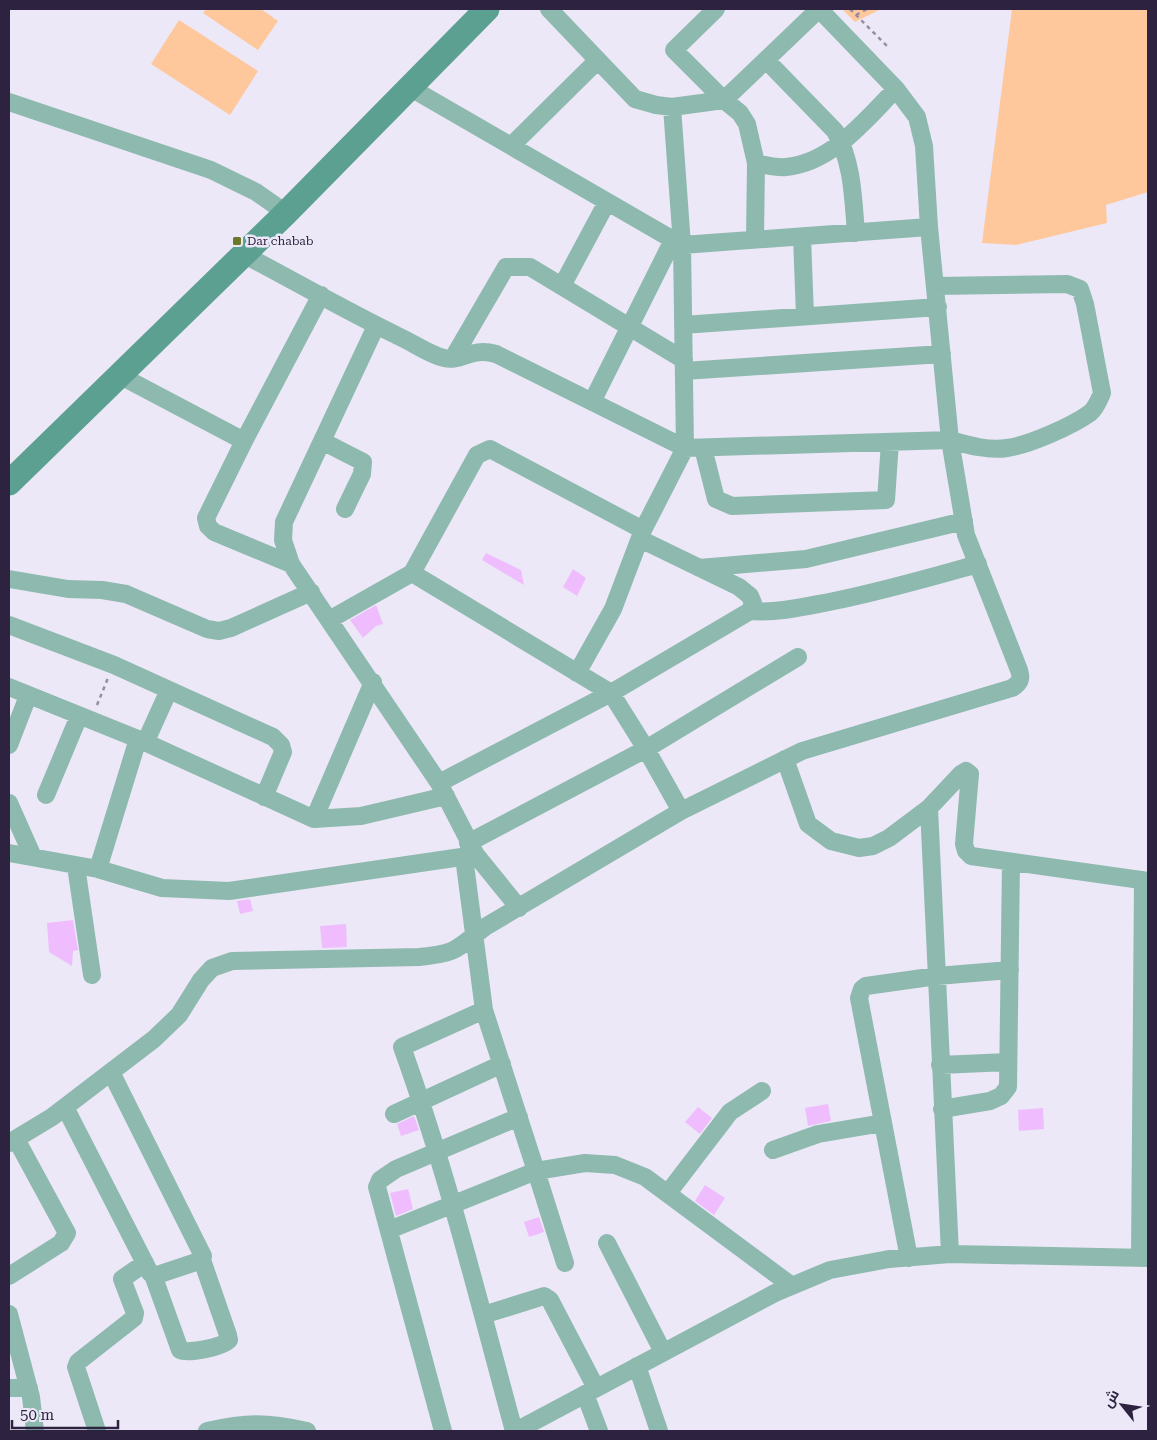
<svg xmlns="http://www.w3.org/2000/svg" width="1157" height="1440" viewBox="0 0 1157 1440" font-family="'Roboto Serif',Cairo,serif">
<style>
.green{fill:#ffc79c}
.building{fill:#efbdfd}
.lines{fill:none;stroke-linecap:round;stroke-linejoin:round}
.path{stroke:#958ea4;stroke-width:2.5;stroke-dasharray:4 4;stroke-linecap:butt}
.street{stroke:#8eb9af;stroke-width:18}
.secondary{stroke:#5ca092;stroke-width:25}
.poi-dot{fill:#6b7a27;stroke:#ece8f7;stroke-width:2}
.labels{text-anchor:middle;stroke-width:5;stroke-linejoin:round;paint-order:stroke}
.poi-label{font-size:12px;fill:#2d2340;stroke:#ece8f7;text-anchor:start}
</style>
<rect width="100%" height="100%" fill="#ece8f7"/>
<path class="green" d="M206 9H261L278 21 258 50 203 13Z
M842 9H881L855 22Z
M1012 9H1148V192L1106 205 1107 223 1016 245 982 243Z
M179 20 258 71 230 115 151 64Z"/>
<path class="building" d="M486 553 521 570 524 585 482 560Z
M573 569 586 578 577 596 563 587Z
M376 605 383 624 376 626 363 638 350 620Z
M250 899 253 911 240 914 237 901Z
M73 920 78 950 73 951 72 966 49 952 47 923Z
M346 924 347 947 322 948 320 926Z
M828 1104 831 1121 808 1126 805 1108Z
M698 1107 712 1118 700 1134 685 1122Z
M1043 1108 1044 1129 1019 1131 1018 1110Z
M414 1116 419 1130 401 1136 397 1124Z
M705 1185 725 1198 714 1215 695 1201Z
M408 1189 413 1209 396 1216 390 1193Z
M539 1217 544 1232 529 1237 524 1222Z"/>
<g class="lines">
<path class="path" d="M850 9 888 47
M856 15 867 9
M97 705 108 678"/>
<path class="street" d="M549 9 635 99 656 105 672 107 724 100 819 9
M716 9 674 50 724 100 740 113 747 124 756 163C765 165 776 168 786 167 832 163 866 119 896 89
M767 61 835 131C853 163 853 198 856 233
M409 87 682 245 929 227
M9 102 211 170 256 192 286 213
M511 146 598 60
M802 237 805 316
M755 239 756 163
M243 254C296 282 348 312 402 338 415 344 430 355 444 358 462 362 471 347 496 354L685 448 950 440C968 445 988 451 1007 448 1029 445 1072 426 1090 413 1096 408 1099 400 1102 393L1085 304 1080 289 1067 284 936 286
M562 286 607 202
M683 325 938 307
M376 326 284 522 283 540 291 564 439 783 476 855 519 908
M453 358 506 267H530L684 360
M684 371 942 354
M119 375 244 441 206 518 208 526 214 532 291 564
M592 402 673 240
M244 441 321 295
M322 441 363 462 362 474 345 509
M703 448 716 499 732 506 886 500 890 442
M699 568 806 559 964 521
M412 573 611 693 646 749 681 811
M9 579 68 589 102 590 126 594 207 629 219 631 231 628 311 592
M750 611C777 613 803 607 829 602 880 592 928 578 978 564
M329 620 412 573 477 455 490 449 643 530 685 448 682 245 672 107
M9 625 114 665 273 737 281 745 283 752 264 797
M577 673 613 609 643 530
M9 687 138 739 314 819 361 816 446 796
M145 743 169 690
M9 745 28 696
M785 759 808 824 831 841 859 848 873 846 889 838 929 808 961 774 966 771 970 774 964 844 966 851 971 856 1148 881
M439 783 611 693 750 611 753 603 750 596 739 587 640 539
M46 795 79 716
M9 803 33 857
M929 808 950 1254
M314 819 373 682
M468 843 646 749 798 657
M9 853 98 869 162 888 229 891 475 855
M464 857 484 1010 536 1171 585 1163 615 1165 645 1177 792 1286
M76 866 92 975
M98 869 138 739
M484 1010 402 1047C447 1172 479 1302 514 1431
M940 1065 1008 1062
M65 1107 150 1273 157 1275 202 1260 203 1256 111 1072
M942 1109 990 1101 1001 1096 1008 1087 1011 862
M394 1114 502 1064
M9 1143 52 1117 154 1039 179 1015 201 980 212 968 232 961 419 957C458 953 455 950 485 927L681 811 802 751 1012 688C1020 683 1022 679 1019 670L966 535 950 440 929 227 924 146 917 117 896 89 819 9
M773 1150 818 1134 883 1123
M668 1193 730 1112 762 1091
M389 1230 536 1171 565 1263
M607 1243 663 1352
M1140 1257 1143 880
M909 1258 859 998 862 989 866 986 937 976 1010 970
M153 1275 180 1350C188 1354 223 1347 229 1340L228 1335 202 1260
M9 1276 61 1243 67 1233 16 1139
M9 1314 31 1397 35 1431
M483 1315 544 1296 550 1300 596 1388
M637 1366 659 1431
M9 1388H29
M585 1394 599 1431
M97 1431 76 1367 78 1362 134 1318 135 1313 122 1279 145 1263
M207 1431C247 1422 267 1422 307 1431
M443 1431 377 1187 380 1180 396 1169 519 1117
M516 1431 775 1293 830 1270 889 1259 950 1254 1148 1258"/>
<path class="secondary" d="M9 483 286 213 487 9"/>
</g>
<rect class="poi-dot" x="232" y="236" width="10" height="10" rx="2.5"/>
<g class="labels">
<g class="poi-label">
<text x="247" y="245">Dar chabab</text>
</g>
</g>
<rect width="1157" height="1440" fill="none" stroke="#2d2340" stroke-width="20"/>
<g transform="translate(1122 1405) rotate(300)" stroke="#ece8f7" stroke-width="4" paint-order="stroke">
<path d="M0-4L9 19L0 12L-9 19Z" fill="#2d2340"/>
<text y="-8" font-size="14" font-weight="bold" text-anchor="middle" fill="#2d2340">ش</text>
</g>
<path d="M12 1420v8h106v-8" fill="none" stroke="#2d2340" stroke-width="2.5"/>
<text x="20" y="1420" font-size="15" fill="#2d2340" stroke="#ece8f7" stroke-width="4" paint-order="stroke">50 m</text>
</svg>
